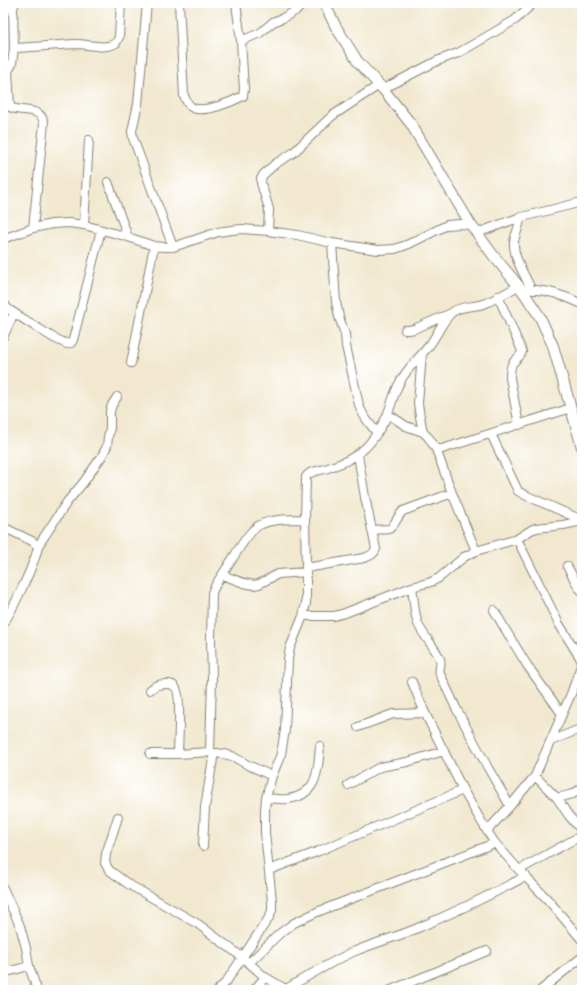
<svg xmlns="http://www.w3.org/2000/svg" width="585" height="993" viewBox="0 0 585 993" font-family="Itim,sans-serif">
<style>
.lines{fill:none;stroke-linecap:round;stroke-linejoin:round}
.minor-casing{stroke:#868276;stroke-width:10}
.tertiary-casing{stroke:#868276;stroke-width:12}
.minor{stroke:#fff;stroke-width:8}
.tertiary{stroke:#fff;stroke-width:10}
</style>
<rect width="100%" height="100%" fill="#fff"/>
<filter id="ink" filterUnits="userSpaceOnUse"><feTurbulence type="fractalNoise" baseFrequency=".025" numOctaves="2"/><feDisplacementMap in="SourceGraphic" scale="8" xChannelSelector="R" yChannelSelector="G"/><feConvolveMatrix kernelMatrix="1 2 1 2 8 2 1 2 1" color-interpolation-filters="sRGB"/></filter>
<filter id="wash" filterUnits="userSpaceOnUse"><feTurbulence type="fractalNoise" baseFrequency=".012" numOctaves="4" result="noise"/><feDisplacementMap in="SourceGraphic" scale="16" xChannelSelector="R" yChannelSelector="G"/><feGaussianBlur stdDeviation="0.9" result="paint"/><feColorMatrix in="noise" values="0 0 0 0 0 0 0 0 0 0 0 0 0 0 0 0 0 1.4 0 .05"/><feComposite in="paint" operator="in"/></filter>
<g filter="url(#wash)">
<rect width="100%" height="100%" fill="#f1e8cf"/>
</g>
<g filter="url(#ink)">
<g class="lines">
<defs>
<path id="minor" d="M15 3 13 8 14 48 12 64 8 71 10 107C21 113 41 106 44 123L33 228
M147 3 138 104 132 131 133 138 173 247
M179 3 184 96C186 100 188 106 193 108 205 113 232 102 243 96L244 89 241 41 236 3
M3 10 14 4
M241 41 260 33 273 22 283 18 297 10 304 3
M14 48C35 47 56 45 76 44 90 44 104 50 116 43L119 37 121 3
M383 89 437 61 458 53 474 44 515 20 530 6 534 3
M108 182 128 237
M520 218C520 226 515 234 514 242 513 258 525 275 531 289
M84 225 89 140
M268 231 269 209 261 183V179L263 175 275 164 293 153 332 116 379 85
M477 233 518 218 582 202
M3 239 33 228 52 224 69 223 84 225 128 237 154 246 164 247H173L218 232 232 230 242 229 268 231 297 235 332 243 378 250 395 249 409 244 447 225 459 224 471 225
M332 243 336 302 339 317 345 334 346 346 359 405C362 416 370 424 377 433
M525 290C543 288 566 296 582 304
M498 296 522 351C521 357 515 359 512 364 510 369 510 373 510 378L519 425
M3 302 8 309 36 327 54 338 67 344 71 343 73 340 101 230
M405 330H409L414 329 449 314
M3 337 14 313
M422 354 418 403 420 417 423 432
M131 363 154 246
M388 414 406 426 423 432 429 438 436 449H442L571 408
M491 434 518 491 525 495 582 520
M436 449 452 493 476 551
M3 527 32 541 38 546C37 556 32 564 29 573 21 590 14 608 3 624
M372 530C377 529 384 530 389 529 394 527 398 515 403 511L452 493
M517 539 559 624 582 661
M38 546 67 502 83 483 102 456 107 446 108 437 110 428V411L112 405 117 397
M567 566 579 588 582 591
M306 568 364 558C369 556 374 555 376 549L365 497 358 455
M222 575 244 583 254 585 259 584 278 574 306 572
M412 587C414 599 414 613 418 624 424 637 435 647 440 659 442 665 438 669 440 674L456 708 488 768 510 806
M494 610 505 629 527 665 562 714
M303 616H334L345 613 412 587 431 582 439 578 464 557 476 551 517 539 531 530 536 528 563 525 582 521
M412 682 425 713 463 790 487 831 495 843 519 870 549 901 582 940
M150 690C155 685 159 684 167 684 169 684 173 684 175 687 182 693 178 743 178 754
M358 727 393 714 425 713
M551 741 582 728
M210 752 212 677 211 640 212 593C215 584 220 578 226 569 234 557 242 542 252 531 255 528 258 525 262 524 274 518 291 520 305 519
M150 754H178L210 752 223 754 232 756 248 765 272 776
M535 776 557 798 569 816 582 831
M348 785 380 767 407 762 444 751
M266 798C273 798 281 800 288 799 318 795 318 770 320 746
M557 798 573 794 582 788
M118 817 106 854 105 863 109 870 128 884 198 924 242 957 265 977 287 990
M487 831 510 806 535 776 571 694 582 663
M203 846 205 807 214 753
M269 870 319 851 463 790
M519 870 582 835
M3 888 20 926 26 948 29 966 37 990
M249 963 279 934 294 923 317 912 495 843
M3 973 29 966
M286 989C308 976 329 963 353 952 372 944 393 938 413 930 451 914 489 896 526 876
M218 990 226 982 270 916 272 910V901L265 833V810L266 798 272 776 281 754 285 730 288 659 290 648 303 616 306 603V568L305 519 306 477C310 470 321 471 328 468 341 464 356 457 365 448 372 442 385 422 388 413 392 403 394 393 399 384 406 368 421 357 431 343 437 335 445 316 454 311 462 306 474 307 483 304 495 300 507 292 518 286
M254 990 265 977
M391 990 487 951
M541 990 582 957"/>
<path id="tertiary" d="M324 3 336 27 358 62 383 89 411 124 471 225 493 255 522 290 540 317 553 346 582 447"/>
</defs>
<use href="#minor" class="minor-casing"/>
<use href="#tertiary" class="tertiary-casing"/>
<use href="#minor" class="minor"/>
<use href="#tertiary" class="tertiary"/>
</g>
</g>
<rect width="585" height="993" fill="none" stroke="#fff" stroke-width="16"/>
</svg>
